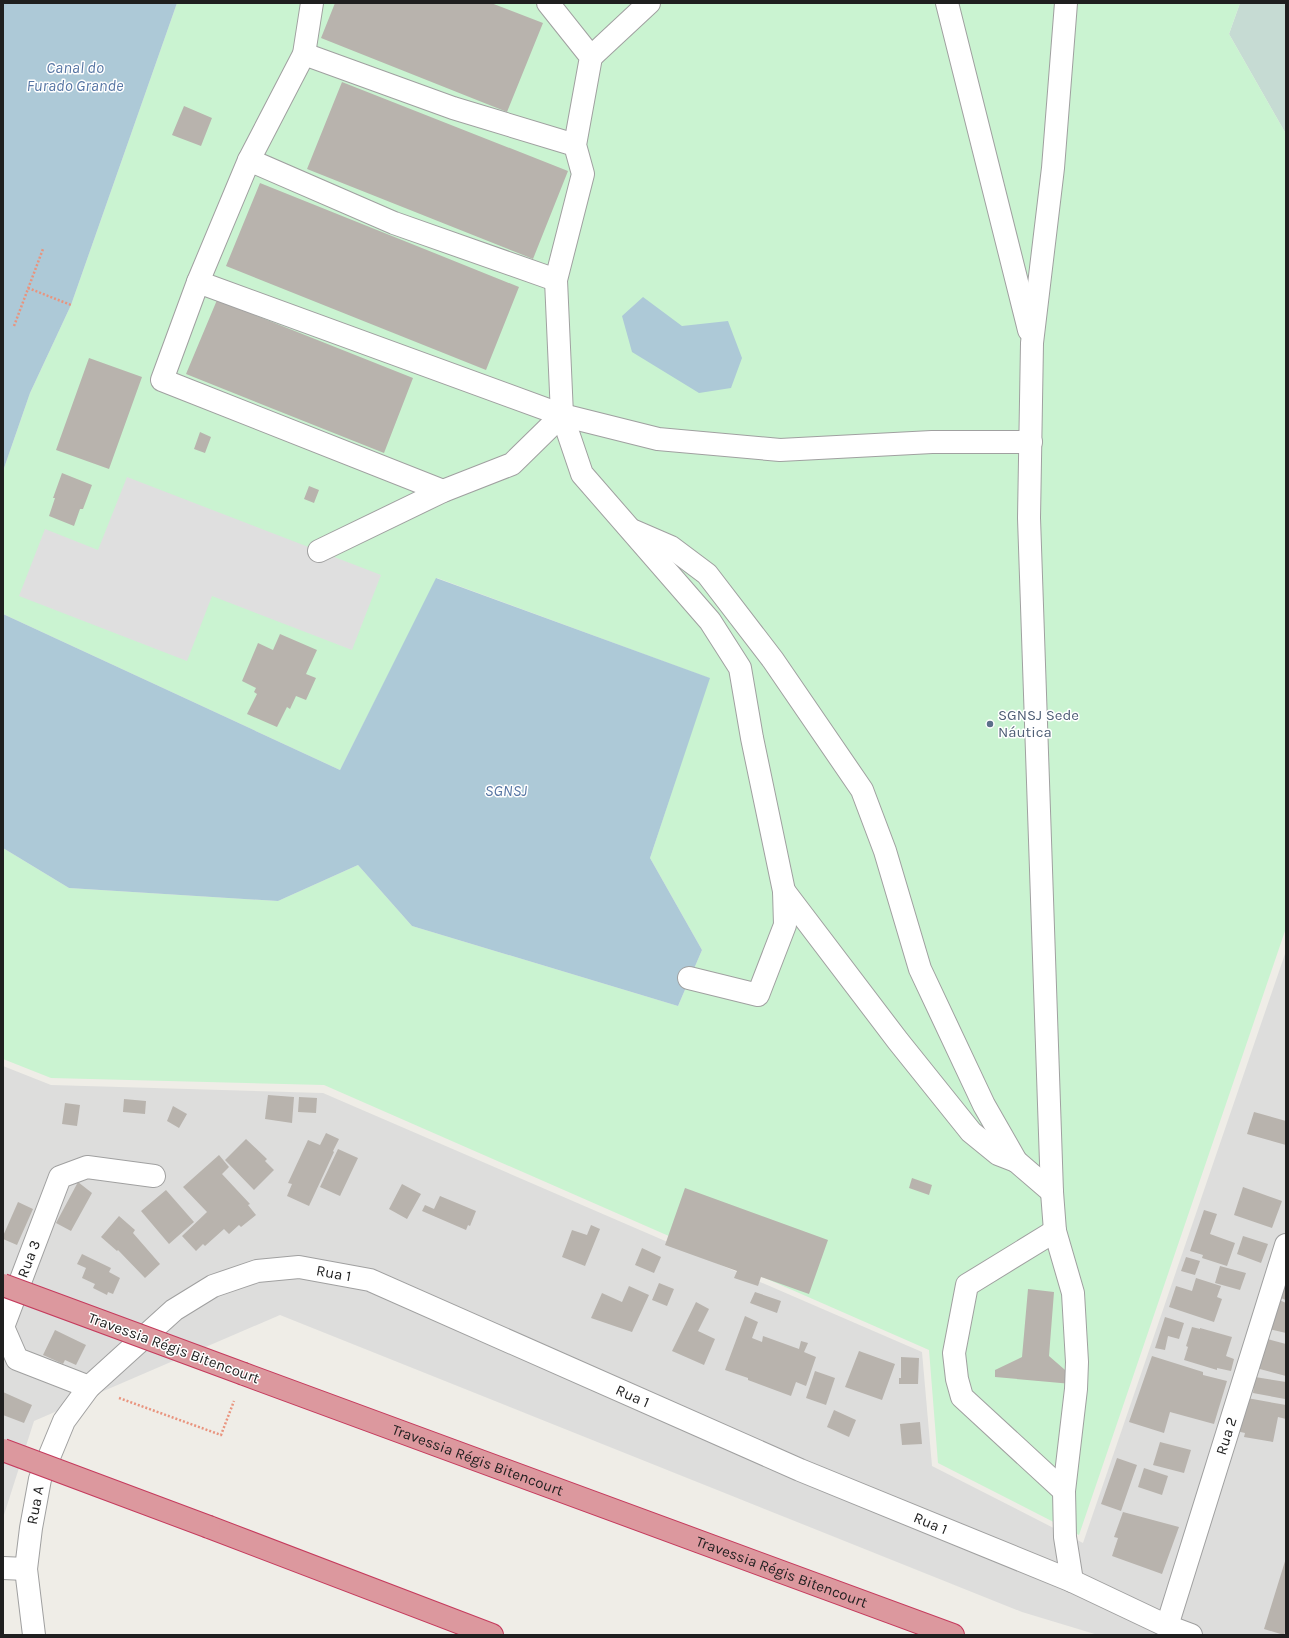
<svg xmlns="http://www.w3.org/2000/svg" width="1289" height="1638" viewBox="0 0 1289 1638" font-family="Karla,sans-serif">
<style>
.residential{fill:#dddddc}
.wetland{fill:#c6dbd3}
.park{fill:#caf3d1}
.parking{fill:#dfdfdf}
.water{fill:#adc9d7}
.building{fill:#b8b3ad}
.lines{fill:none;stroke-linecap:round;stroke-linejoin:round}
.minor-casing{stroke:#a0a0a0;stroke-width:24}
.highway-casing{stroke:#c53b5d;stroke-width:24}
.path{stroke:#e9947e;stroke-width:2.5;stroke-dasharray:2 2;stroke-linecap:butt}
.minor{stroke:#fff;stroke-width:22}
.highway{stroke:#dc989e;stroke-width:22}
.highway-bridge-casing{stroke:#c53b5d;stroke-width:24;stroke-linecap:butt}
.highway-bridge{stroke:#dc989e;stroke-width:22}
.service-dot{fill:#5c6f8a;stroke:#fff;stroke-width:1.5}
.labels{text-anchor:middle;stroke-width:3;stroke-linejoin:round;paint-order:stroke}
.service-label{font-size:15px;fill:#4e5e75;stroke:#fff;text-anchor:start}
.street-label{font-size:15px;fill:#1f1f1f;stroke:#fff}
.water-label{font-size:16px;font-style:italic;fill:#5776a4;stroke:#fff}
</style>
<rect width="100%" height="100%" fill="#efede7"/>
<path class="residential" d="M1286 951V1635H1098L1022 1612 280 1315 34 1421 3 1518V1066L51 1085 323 1093 922 1352 932 1466 1083 1543Z"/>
<path class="wetland" d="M1240 3H1286V134L1229 34Z"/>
<path class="park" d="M177 3H1240L1229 34 1286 134V928L1079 1535 938 1463 929 1350 324 1085 51 1078 3 1059V848L69 888 278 901 358 865 412 926 678 1006 702 950 650 858 709 678 437 578 340 770 3 614V471L30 393 71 305Z"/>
<path class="parking" d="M127 477 381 575 352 650 212 596 187 661 19 596 45 529 98 550Z"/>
<path class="water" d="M3 3H177L71 305 30 393 3 471Z
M643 297 682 326 728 321 742 358 731 388 699 393 632 352 622 316Z
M436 578 710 678 650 858 702 950 678 1006 412 926 358 865 278 901 69 888 3 848V614L340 770Z"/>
<path class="building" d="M335 3H491L543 23 507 112 321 38Z
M342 82 568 171 533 259 307 169Z
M184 106 212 118 201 146 172 135Z
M260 183 519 287 486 370 226 266Z
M217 300 413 378 384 453 186 374Z
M89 358 142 377 109 469 56 450Z
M200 432 211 437 205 453 194 449Z
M62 473 92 485 83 509H80L74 526 49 516 55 498H53Z
M309 486 319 490 314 503 304 499Z
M280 634 317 650 306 674 316 678 306 700 296 696 290 709 287 707 277 727 247 714 257 694 254 692 256 688 242 681 258 643 273 650Z
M268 1095 294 1097 292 1123 265 1119Z
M299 1097 317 1098 316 1113 298 1112Z
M124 1099 146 1101 145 1114 123 1112Z
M65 1103 80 1105 77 1126 62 1124Z
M173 1106 187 1114 179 1128 167 1121Z
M1254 1112 1286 1121V1145L1247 1134Z
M326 1133 339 1139 333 1151 334 1152 309 1206 287 1196 292 1184 288 1183 308 1140 320 1145Z
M246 1139 267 1159 265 1161 274 1170 254 1190 225 1160Z
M338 1149 358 1158 340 1196 320 1187Z
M219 1155 229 1167 222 1174 250 1204 248 1205 256 1215 241 1227 239 1225 229 1234 224 1229 205 1246 203 1244 196 1251 182 1236 207 1212 183 1187Z
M912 1178 932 1185 929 1195 909 1188Z
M78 1182 92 1193 71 1231 56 1223Z
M402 1184 421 1194 407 1219 389 1209Z
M1243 1187 1282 1201 1272 1228 1234 1215Z
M685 1188 828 1240 809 1294 761 1277 758 1286 734 1278 737 1271 665 1245Z
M166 1190 194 1222 169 1244 141 1211Z
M440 1196 476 1211 470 1226 468 1225 466 1230 422 1211 425 1205 434 1209Z
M18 1202 33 1209 17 1245 3 1239V1236Z
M1204 1210 1217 1214 1210 1234 1235 1243 1227 1266 1202 1258 1203 1255 1190 1251Z
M119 1216 135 1230 133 1233 160 1264 145 1278 118 1250 117 1251 101 1237Z
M591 1225 600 1229 585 1266 562 1257 572 1230 587 1235Z
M1243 1236 1268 1244 1261 1263 1237 1254Z
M642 1248 661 1257 654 1273 635 1265Z
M82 1254 111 1268 109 1272 120 1278 113 1294 108 1292 107 1295 93 1288 95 1284 82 1278 86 1268 77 1264Z
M1186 1257 1200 1261 1195 1275 1181 1271Z
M1220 1266 1246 1273 1240 1290 1215 1283Z
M1196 1278 1221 1286 1217 1297 1222 1299 1214 1322 1169 1307 1176 1286 1192 1291Z
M659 1283 674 1289 667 1306 652 1300Z
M1284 1285H1286V1300L1278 1297Z
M629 1286 649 1295 632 1332 591 1318 602 1293 622 1302Z
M1028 1289 1054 1292 1049 1356 1072 1376V1384L995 1377V1370L1022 1357Z
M755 1292 781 1301 777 1313 750 1303Z
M1277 1299 1286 1303V1333L1265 1328Z
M696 1302 709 1309 698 1331 715 1339 704 1365 672 1351Z
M745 1316 758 1322 752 1338 762 1342 763 1336 799 1349 801 1341 808 1343 804 1352 816 1357 806 1386 796 1382 791 1396 748 1380V1378L725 1370Z
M1165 1317 1184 1323 1179 1339 1168 1336 1165 1350 1155 1348Z
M1192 1327 1200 1329V1328L1232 1337 1226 1356 1234 1359 1231 1371 1217 1368V1370L1184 1360 1188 1347 1186 1346Z
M55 1330 86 1345 76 1365 65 1360 63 1364 43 1355Z
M1264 1338 1286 1344V1376L1256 1368Z
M859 1351 895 1364 882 1400 845 1387Z
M1152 1356 1203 1372V1375L1227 1381 1214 1424 1170 1412 1164 1433 1129 1422Z
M901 1357 919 1358 918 1384H899V1378H901Z
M815 1371 835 1378 826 1405 806 1398Z
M1255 1377 1286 1382 1285 1399 1253 1393Z
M3 1392 32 1405 24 1423 3 1415Z
M1247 1398 1286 1405V1419L1278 1417 1273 1442 1244 1437 1245 1433 1236 1431Z
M834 1410 856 1420 849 1437 827 1427Z
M920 1422 922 1444 902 1445 900 1424Z
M1160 1442 1191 1450 1184 1473 1153 1465Z
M1117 1458 1137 1465 1121 1511 1101 1504Z
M1144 1468 1168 1476 1162 1495 1138 1487Z
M1123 1512 1179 1527 1162 1574 1112 1556 1118 1538 1114 1537Z
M1286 1558V1628L1284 1635 1264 1629Z"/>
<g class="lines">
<defs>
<g id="minor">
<path d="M312 3 304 54 249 160 198 282 162 380 443 491"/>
<path d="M548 3 591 57 575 145 583 174 556 280 562 415 582 474 710 621 740 668 752 738 784 891 785 925 758 995 689 978"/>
<path d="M947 3 1029 330"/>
<path d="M1066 3 1053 168 1032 343 1029 518 1052 1192 1055 1231 1073 1293 1077 1362 1076 1389 1064 1491 1065 1537 1072 1581"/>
<path d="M304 54 453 108 575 145"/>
<path d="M591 57 649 3"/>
<path d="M249 160 394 223 556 280"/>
<path d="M198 282 562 415 658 439 780 450 932 442H1031"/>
<path d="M634 531 671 547 707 574 773 660 862 790 885 851 920 969 984 1105 1016 1161 1052 1192"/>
<path d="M319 551 443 491 512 464 562 415"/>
<path d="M784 891 898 1041 971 1132 998 1154 1016 1161"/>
<path d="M1055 1231 967 1285 954 1353 957 1379 962 1397 1064 1491"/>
<path id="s1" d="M89 1387 17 1359 3 1327 60 1177 87 1167 154 1176"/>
<path d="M3 1568 26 1569"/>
<path id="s2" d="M1167 1626 1286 1245"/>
<path id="s3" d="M34 1635 26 1569 31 1528 40 1479 64 1421 89 1387 174 1310 213 1286 257 1271 299 1267 370 1280 800 1470 1072 1581 1167 1626 1191 1635"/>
</g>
<g id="highway">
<path id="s4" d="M244 1374 953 1635"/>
<path d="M209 1527 492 1635"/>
</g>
</defs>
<use href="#minor" class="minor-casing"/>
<use href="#highway" class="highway-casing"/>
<path class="path" d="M28 288 71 305
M14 326 43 249
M119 1398 221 1435 234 1401"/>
<use href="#minor" class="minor"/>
<use href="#highway" class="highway"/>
<defs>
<path id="highway-bridge" d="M3 1285 244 1374
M3 1450 209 1527"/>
</defs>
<use href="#highway-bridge" class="highway-bridge-casing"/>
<use href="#highway-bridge" class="highway-bridge"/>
</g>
<circle class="service-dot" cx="990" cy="724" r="4"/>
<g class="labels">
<g class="service-label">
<text x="998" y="720">SGNSJ Sede<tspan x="998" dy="17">Náutica</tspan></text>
</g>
<g class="street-label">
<text dy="5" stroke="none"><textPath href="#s1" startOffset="185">Rua 3</textPath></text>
<text dy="5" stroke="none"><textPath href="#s3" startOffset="547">Rua 1</textPath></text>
<text transform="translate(174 1348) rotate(20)" y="5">Travessia Régis Bitencourt</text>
<text dy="5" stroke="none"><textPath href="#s3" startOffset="871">Rua 1</textPath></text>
<text dy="5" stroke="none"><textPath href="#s2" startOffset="199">Rua 2</textPath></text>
<text dy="5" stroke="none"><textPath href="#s4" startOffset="249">Travessia Régis Bitencourt</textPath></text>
<text dy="5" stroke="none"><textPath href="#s3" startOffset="131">Rua A</textPath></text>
<text dy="5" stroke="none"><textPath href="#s3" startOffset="1195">Rua 1</textPath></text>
<text dy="5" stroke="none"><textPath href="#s4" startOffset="573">Travessia Régis Bitencourt</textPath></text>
</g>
<g class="water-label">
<text x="75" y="73">Canal do<tspan x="75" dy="18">Furado Grande</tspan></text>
<text x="506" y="796">SGNSJ</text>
</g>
</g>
<rect width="1289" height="1638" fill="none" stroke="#1f1f1f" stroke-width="8"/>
</svg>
